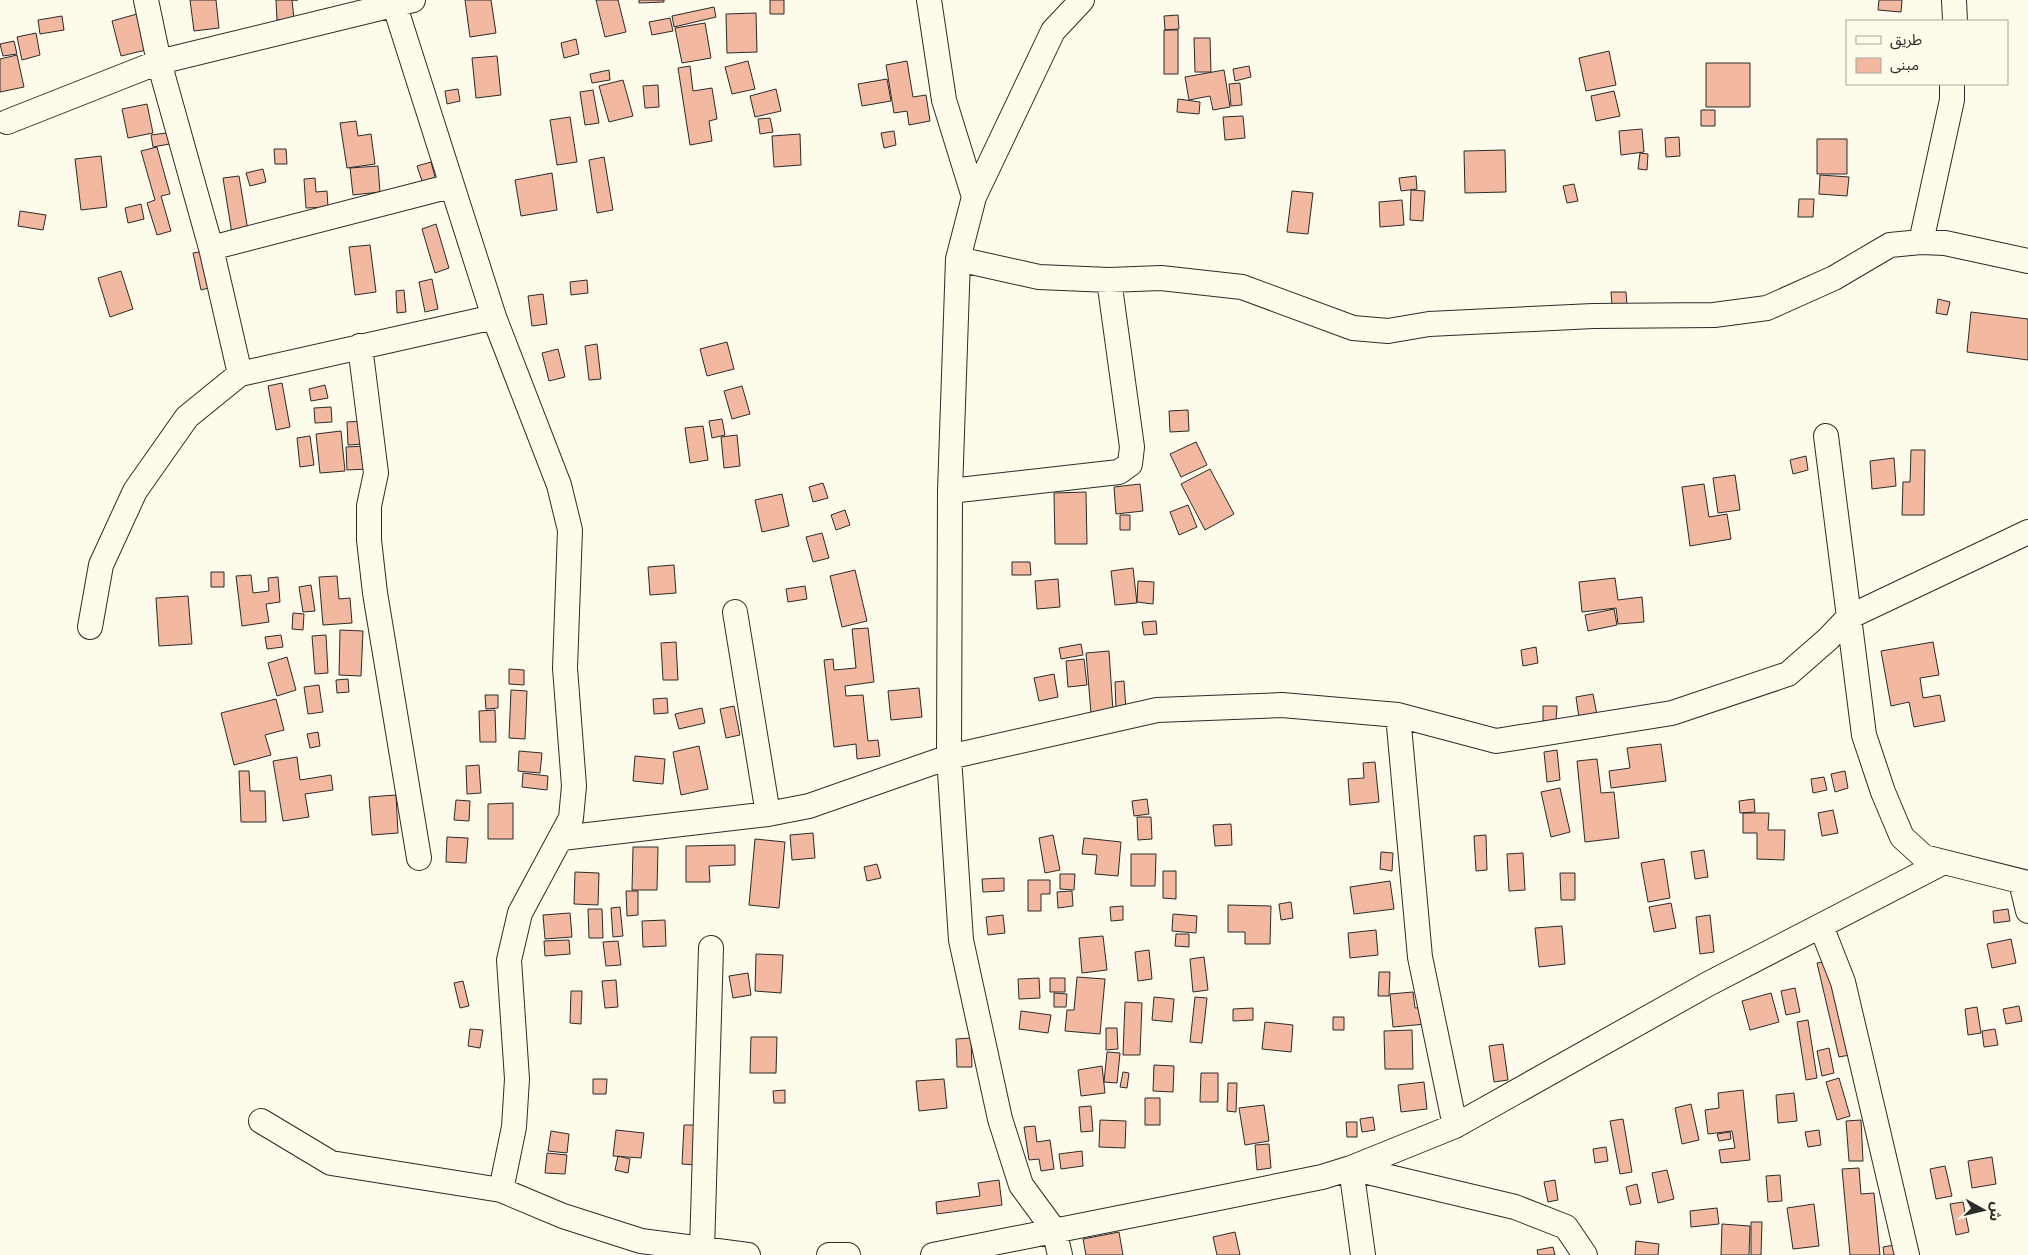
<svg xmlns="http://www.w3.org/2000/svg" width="2028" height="1255" viewBox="0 0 2028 1255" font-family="'Fira Sans','Noto Sans Arabic',sans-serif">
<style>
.building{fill:#f2b8a0;stroke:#2b2b2b}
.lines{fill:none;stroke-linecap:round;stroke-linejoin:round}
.minor-casing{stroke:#2b2b2b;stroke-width:26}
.minor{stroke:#fdfbea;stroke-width:24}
</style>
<rect width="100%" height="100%" fill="#fdfbea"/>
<path class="building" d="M190 0H216L219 28 194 31Z
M276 0H298H292L294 19 277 20Z
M465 0H491L496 33 470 37Z
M596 0H618L626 32 605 37Z
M639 0H664V2L639 3Z
M770 0H784V14H770Z
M1879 0H1902L1901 12 1878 10Z
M714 7 716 17 674 27 672 16Z
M756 13 757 52 727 53 726 14Z
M137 14 146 50 121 56 112 21Z
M1178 15 1179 29 1165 30 1164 16Z
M62 16 64 30 40 34 38 20Z
M670 18 673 31 652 35 649 22Z
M705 23 711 58 682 63 675 28Z
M1164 30H1178V74H1164Z
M36 33 40 55 22 60 17 37Z
M1194 38H1210L1211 72H1195Z
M576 39 579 54 564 58 561 43Z
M14 41 17 54 3 56 0 44Z
M1609 51 1616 85 1586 91 1579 58Z
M17 55 24 87 0 92V59Z
M497 56 501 95 476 98 472 58Z
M748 61 755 89 732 94 725 67Z
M907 61 913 97 926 95 930 121 909 125 907 111 894 113 886 65Z
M1706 63H1750V107H1706Z
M690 66 693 91 712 88 717 119 709 121 712 141 690 145 678 68Z
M1249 66 1251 77 1235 81 1233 69Z
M609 70 610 80 592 83 590 74Z
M1224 70 1230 107 1213 110 1210 96 1189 100 1185 77Z
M887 79 891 101 862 106 858 84Z
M623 80 633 116 609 122 599 86Z
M1240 83 1242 105 1231 106 1229 84Z
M658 85 659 107 645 108 643 86Z
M458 89 460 101 447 104 445 91Z
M776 89 781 111 755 117 750 96Z
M593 90 599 123 585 125 580 92Z
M1614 91 1620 116 1596 121 1591 96Z
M1178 99 1200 102 1199 114 1177 112Z
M147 104 153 133 128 138 122 109Z
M1701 110H1715V126H1701Z
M1243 116 1245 138 1225 140 1223 117Z
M570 117 577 162 557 165 550 120Z
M770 118 773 132 760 134 758 119Z
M356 121 358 136 371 134 375 164 347 168 340 123Z
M1642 129 1644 152 1621 155 1619 131Z
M894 131 896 145 884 148 881 133Z
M174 132 175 143 153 147 151 135Z
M800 134 801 165 774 167 772 136Z
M1679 137 1680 156 1666 157 1665 138Z
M1817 139H1847V174H1817Z
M157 147 170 194 161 196 171 231 157 235 147 203 155 200 141 151Z
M274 149H286L287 164H275Z
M1505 150 1506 192 1465 193 1464 151Z
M1640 153 1648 154 1647 170 1638 169Z
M101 156 107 207 81 210 75 159Z
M604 157 613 210 597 213 589 160Z
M431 162 437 184 424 187 417 166Z
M378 166 380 192 353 195 350 168Z
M263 169 266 182 250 186 246 173Z
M552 173 557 210 521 216 515 180Z
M1820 175 1849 177 1847 196 1819 194Z
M239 176 249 237 233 240 223 178Z
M1416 176 1417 189 1401 191 1399 178Z
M315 178 316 192 327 191 328 207 306 208 304 179Z
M1574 184 1578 201 1567 203 1563 186Z
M1411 190 1425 191 1423 221 1410 220Z
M1292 191 1313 193 1308 234 1287 232Z
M1799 199H1814L1813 217H1798Z
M1402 200 1404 225 1380 227 1379 202Z
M141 204 144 219 128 223 125 208Z
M20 211 46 215 43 230 18 226Z
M436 224 449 268 435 273 422 229Z
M370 245 376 292 355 295 349 247Z
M204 251 212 287 201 290 193 253Z
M121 271 133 309 110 317 98 278Z
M432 279 438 309 425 312 419 282Z
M587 280 588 293 571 295 570 282Z
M404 290 406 312 397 313 396 291Z
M1611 292H1626L1627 305H1612Z
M543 294 547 324 532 326 528 296Z
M1938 299 1950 302 1947 315 1936 313Z
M1971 312 2028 319V360L1967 352Z
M727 342 734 369 707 376 700 349Z
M597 344 601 379 589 380 585 346Z
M558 349 565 377 549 381 542 353Z
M282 383 290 427 276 430 268 386Z
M325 385 328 398 311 401 309 389Z
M742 386 750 414 732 419 724 391Z
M331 407 332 422 315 423 314 408Z
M1188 410 1189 431 1170 432 1169 411Z
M722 419 725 435 712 438 709 421Z
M364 421 365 444 348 445 347 422Z
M703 426 708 460 690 463 685 428Z
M341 431 345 471 320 473 316 434Z
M737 435 740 466 724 468 721 437Z
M310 436 314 465 300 467 297 438Z
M1196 442 1207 465 1181 477 1170 454Z
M367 446 368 469 347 470 346 447Z
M1911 450H1925L1924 515H1902L1903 482H1910Z
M1806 456 1808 470 1793 474 1790 460Z
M1894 458 1896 486 1872 489 1870 461Z
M1210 469 1234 514 1205 530 1181 484Z
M1735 475 1740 510 1718 513 1713 478Z
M823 483 828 498 813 502 809 487Z
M1140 484 1143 511 1116 514 1114 487Z
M1704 484 1709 517 1727 514 1731 539 1690 546 1682 487Z
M1086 492 1087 544H1055L1054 493Z
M782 494 789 526 762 532 755 500Z
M1188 505 1197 527 1179 535 1170 512Z
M845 510 850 525 836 530 831 515Z
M1120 515H1130V530H1120Z
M822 533 829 558 813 562 806 537Z
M1012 562H1030L1031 575H1012Z
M674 565 676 593 650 595 648 567Z
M1133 568 1137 603 1115 605 1111 571Z
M855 570 867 621 842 627 830 576Z
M211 572H224V587H211Z
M251 575 253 593 269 591 268 578 278 577 280 602 266 604 269 622 242 626 236 576Z
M337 576 339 599 350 598 352 623 323 625 319 577Z
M1615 578 1618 600 1642 597 1644 622 1618 624 1616 608 1582 612 1579 582Z
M1058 579 1060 607 1037 609 1035 581Z
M1138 581 1154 582 1153 604 1137 602Z
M311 585 315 611 303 612 299 587Z
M805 586 807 599 788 602 786 589Z
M188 596 192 644 159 646 156 598Z
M1614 609 1617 625 1588 631 1585 615Z
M293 613 304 614 303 630 292 629Z
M1156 621 1157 634 1144 635 1142 622Z
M868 628 874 682 845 686 846 696 863 695 868 741 878 740 880 756 857 759 856 744 834 747 824 660 833 659 834 670 856 668 852 629Z
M340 630 363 631 361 676 339 675Z
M281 635 283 647 267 649 265 637Z
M326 635 328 673 315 674 312 636Z
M676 642 678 680H663L661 643Z
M1933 642 1939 675 1920 678 1923 698 1940 695 1945 721 1914 727 1909 702 1891 706 1881 651Z
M1081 644 1083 655 1061 659 1059 648Z
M1536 647 1538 663 1523 666 1521 650Z
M1109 651 1113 711 1091 713 1086 653Z
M287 657 296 690 277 696 268 663Z
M1084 659 1087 685 1068 687 1066 661Z
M509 669 524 670V685L509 684Z
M1054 674 1058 697 1039 701 1034 678Z
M348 679 349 692 337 693 336 680Z
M1124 681 1126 710H1116L1115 682Z
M319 685 323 712 308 714 304 687Z
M919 688 922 717 891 720 888 691Z
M511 690 527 691 525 739 509 738Z
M1593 694 1597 715 1579 718 1576 697Z
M485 695H498V708L486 709Z
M667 698 668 713 654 714 653 699Z
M276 699 284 730 265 735 271 755 234 765 221 713Z
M734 706 740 735 726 738 720 709Z
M1543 706H1557L1556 721H1543Z
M702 708 705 723 679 729 675 714Z
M495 710 496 742H480L479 711Z
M318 732 320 746 310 748 307 734Z
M1661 744 1666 781 1611 788 1609 771 1630 768 1627 748Z
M699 746 708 789 681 795 673 752Z
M1557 750 1560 780 1547 782 1544 752Z
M519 751 542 753 540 773 518 771Z
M635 756 665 759 663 784 633 781Z
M297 757 300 780 331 775 333 790 305 794 309 817 283 821 273 761Z
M1597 759 1601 793 1614 792 1619 838 1585 842 1577 761Z
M1375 762 1379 802 1350 805 1348 779 1364 778 1363 763Z
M479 765 481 793 467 794 466 766Z
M239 771H249L250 791H265L266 822H241Z
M1845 771 1848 788 1835 792 1831 774Z
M523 773 548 776 547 790 522 787Z
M1824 777 1827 790 1813 793 1811 779Z
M1560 788 1570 832 1551 837 1541 792Z
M396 795 398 833 372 835 369 797Z
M1147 799 1149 814 1134 816 1132 801Z
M1754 799 1755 812 1740 813 1739 801Z
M456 800 470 801 469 821 454 820Z
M513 803V839H488V804Z
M1833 810 1838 833 1822 836 1818 813Z
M1743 813H1769L1768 830H1785L1784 860 1757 859V833H1743Z
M1137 817H1151L1152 839 1138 840Z
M1231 824 1232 845 1215 846 1213 825Z
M813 833 815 858 792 860 790 835Z
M1053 835 1060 870 1045 873 1039 838Z
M1486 835 1487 870 1476 871 1474 836Z
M447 837 468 838 466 863 446 862Z
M1084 838 1121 842 1118 876 1095 874 1097 855 1082 854Z
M755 839 785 842 779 908 749 905Z
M735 845V865L709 866 710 882H686V846Z
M633 847H658L657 890H632Z
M1704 850 1708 877 1695 879 1691 852Z
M1381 852 1393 853 1392 871 1380 869Z
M1523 853 1525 890 1509 891 1507 854Z
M1131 854H1156L1155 886H1131Z
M1664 859 1670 898 1648 902 1641 863Z
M877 864 881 878 867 881 864 867Z
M1163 871H1176V899L1163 898Z
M575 872 599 873 598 905 574 904Z
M1560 873H1575V900H1561Z
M1060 874H1075L1074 890 1060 889Z
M1004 878V891L983 892 982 879Z
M1028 880H1050V894H1041V911H1028Z
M1390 881 1394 909 1354 914 1350 887Z
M626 891H638V915L627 916Z
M1072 891 1073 906 1058 908 1057 892Z
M1291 902 1293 918 1281 920 1279 904Z
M1671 903 1676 928 1654 932 1649 907Z
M1228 905 1271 906 1270 944H1245V932H1228Z
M1123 906V920L1111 921 1110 907Z
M620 907 623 936 613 937 611 908Z
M588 909H602L603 938H589Z
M2008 909 2010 921 1994 923 1993 911Z
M570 913 572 937 545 939 543 915Z
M1173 914 1197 916 1196 933 1172 931Z
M1003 915 1005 933 988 935 986 917Z
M1710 915 1714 952 1700 954 1696 917Z
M665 920 666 946 643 947 642 921Z
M1562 926 1565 964 1539 967 1535 928Z
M1376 930 1378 955 1350 958 1348 933Z
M1176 934H1189V947L1175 946Z
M1103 936 1107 970 1082 973 1079 938Z
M2011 939 2016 963 1992 968 1987 944Z
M569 940 570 954 545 956 544 941Z
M618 941 621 965 606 966 603 942Z
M1149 950 1152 979 1138 981 1135 952Z
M756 954 783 955 781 993 755 991Z
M1204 957 1208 990 1193 992 1190 959Z
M1833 960 1855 1054 1839 1057 1817 963Z
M1379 972H1390L1389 996H1378Z
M748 973 751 995 733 998 729 976Z
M1077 977 1105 979 1100 1034 1065 1031 1067 1010H1074Z
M1039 978 1040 998 1019 999 1018 979Z
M1050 978H1065V992H1050Z
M616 980 618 1007 605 1008 602 981Z
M463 981 469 1006 460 1008 454 983Z
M1795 988 1800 1012 1786 1015 1781 991Z
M571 991H582L581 1024 570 1023Z
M1413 992 1415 1008 1425 1007 1426 1024 1393 1027 1390 994Z
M1054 993 1067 994 1066 1007H1054Z
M1771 993 1779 1022 1750 1030 1742 1001Z
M1154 997 1174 999 1172 1022 1152 1020Z
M1195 997 1207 998 1202 1043 1190 1042Z
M1125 1002 1142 1003 1140 1055H1123Z
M2019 1006 2022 1021 2006 1024 2003 1009Z
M1977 1007 1981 1033 1968 1035 1965 1009Z
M1253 1008V1020L1233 1021V1009Z
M1021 1011 1051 1015 1048 1033 1019 1029Z
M1333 1017H1344V1030H1333Z
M1808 1020 1817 1078 1806 1080 1797 1022Z
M1265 1022 1293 1025 1291 1052 1262 1049Z
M1106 1028H1117L1118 1049 1106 1050Z
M470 1029 483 1030 480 1048 468 1046Z
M1995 1029 1998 1045 1984 1047 1982 1031Z
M1412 1030 1413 1069H1385L1384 1031Z
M751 1037H777L776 1073H750Z
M971 1038 972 1067H957L956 1039Z
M1503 1044 1508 1080 1494 1082 1489 1046Z
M1829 1048 1834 1073 1822 1076 1817 1051Z
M1107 1052 1120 1053 1117 1083 1104 1082Z
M1154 1065 1174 1066 1173 1092 1153 1091Z
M1102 1066 1105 1093 1081 1096 1078 1070Z
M1123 1072 1129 1073 1127 1088 1120 1087Z
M1201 1073H1218V1102H1200Z
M1839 1078 1850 1116 1837 1120 1826 1082Z
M593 1079H607L606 1094H593Z
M944 1079 947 1108 919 1111 916 1081Z
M1424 1082 1427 1109 1401 1112 1398 1085Z
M1228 1083H1237L1236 1112 1227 1111Z
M785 1090V1103H774L773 1091Z
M1743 1090 1750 1160 1721 1163 1719 1150 1735 1148 1732 1131 1708 1134 1705 1110 1719 1108 1718 1093Z
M1794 1093 1797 1121 1778 1123 1776 1095Z
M1145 1098H1160V1125H1145Z
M1691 1104 1699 1140 1682 1144 1675 1108Z
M1264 1105 1269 1141 1245 1145 1239 1108Z
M1091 1106 1093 1131 1081 1132 1079 1107Z
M1373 1117 1375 1130 1362 1132 1360 1119Z
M1623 1119 1632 1172 1620 1174 1610 1121Z
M1100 1120 1126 1121 1125 1148 1099 1147Z
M1861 1120 1863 1161H1849L1846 1121Z
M1346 1122H1357V1137H1347Z
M684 1125H698L696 1165 682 1164Z
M1035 1126 1037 1142 1050 1140 1054 1169 1041 1171 1039 1159 1029 1160 1024 1127Z
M616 1130 644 1133 641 1158 613 1156Z
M1819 1130 1821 1145 1808 1147 1805 1132Z
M551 1131 569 1134 567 1153 548 1151Z
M1730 1132 1731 1139 1719 1141 1717 1134Z
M1269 1144 1271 1168 1257 1170 1255 1145Z
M1606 1147 1608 1161 1595 1163 1593 1149Z
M1082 1151 1083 1166 1061 1169 1059 1154Z
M547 1153 567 1155 565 1174 545 1173Z
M618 1156 630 1159 628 1173 615 1170Z
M1992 1157 1996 1184 1972 1188 1968 1161Z
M1945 1166 1952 1196 1936 1199 1930 1169Z
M1859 1168 1861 1194 1874 1193 1880 1255H1850L1842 1169Z
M1667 1170 1674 1199 1658 1203 1652 1173Z
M1780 1175 1782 1201 1768 1202 1766 1176Z
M999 1180 1002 1205 937 1214 936 1202 980 1196 978 1183Z
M1555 1180 1558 1200 1548 1202 1544 1182Z
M1637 1184 1641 1203 1630 1205 1626 1187Z
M1963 1202 1969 1232 1956 1235 1950 1204Z
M1814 1204 1819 1246 1793 1249 1787 1208Z
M1717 1208 1719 1224 1691 1227 1690 1211Z
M1751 1222H1762L1761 1255H1751Z
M1722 1224 1750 1226 1749 1255H1721Z
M1119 1232 1123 1255H1086L1083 1239Z
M1235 1232 1240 1255H1217L1213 1237Z
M1636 1241 1659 1244 1658 1255H1635Z
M1894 1245 1896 1255H1884L1883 1247Z
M1553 1247 1555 1255H1538L1537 1250Z"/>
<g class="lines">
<defs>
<path id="minor" d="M146 0 159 62 211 248 240 374
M393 0 494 317 559 485 570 530 565 668 574 786 571 818 520 913 509 960 517 1079 514 1127 501 1190
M929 0 944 100 974 197
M1954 0 1955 21
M7 122 159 62 413 0
M1921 242 1952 100V84
M211 248 451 186
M958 259 1039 277 1109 280 1161 278 1242 287 1353 328 1388 331 1429 324 1593 316 1714 315 1767 308 1834 278 1890 245 1921 242 1945 243 2028 261
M360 346 376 473 369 506V540L375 593 419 858
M1826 436 1864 735 1883 792 1902 837 1924 857 2028 883
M950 491 1119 472 1130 464 1132 447 1109 280
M735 612 768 814
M90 627 101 565 135 491 187 417 240 374 494 317
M1398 715 1420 957 1455 1126
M562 838 768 814 809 806 949 757 1157 710 1282 705 1398 715 1496 741 1672 713 1788 674 1828 639 1849 617 2028 532
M2021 882 2028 911
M1821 926 1843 982 1907 1255
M261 1121 331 1163 501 1190 563 1216 641 1241 748 1255
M702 1250 711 948
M829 1255H848
M933 1255 1214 1199 1322 1177 1351 1168 1515 1207 1566 1227 1585 1255
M1060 1255 1054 1230 1021 1185 1000 1119 961 940 949 757 950 491 958 259 974 197 1053 31 1082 0
M1363 1255 1351 1168 1455 1126 1708 984 1942 863"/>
</defs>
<use href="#minor" class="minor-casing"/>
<use href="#minor" class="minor"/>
</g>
<rect x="1846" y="20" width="162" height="65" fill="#fdfbea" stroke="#a9a89e"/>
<rect x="1856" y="36" width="25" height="8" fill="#fdfbea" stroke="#a9a89e"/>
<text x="1890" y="45" font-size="15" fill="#2b2b2b">طريق</text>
<rect x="1856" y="58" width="25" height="15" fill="#f2b8a0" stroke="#a9a89e"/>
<text x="1890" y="70" font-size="15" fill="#2b2b2b">مبنى</text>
<g transform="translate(1983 1210) rotate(98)" stroke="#fdfbea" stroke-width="4" paint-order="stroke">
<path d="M0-4L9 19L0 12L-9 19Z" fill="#2b2b2b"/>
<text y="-8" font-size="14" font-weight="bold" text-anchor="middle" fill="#2b2b2b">ش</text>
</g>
</svg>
